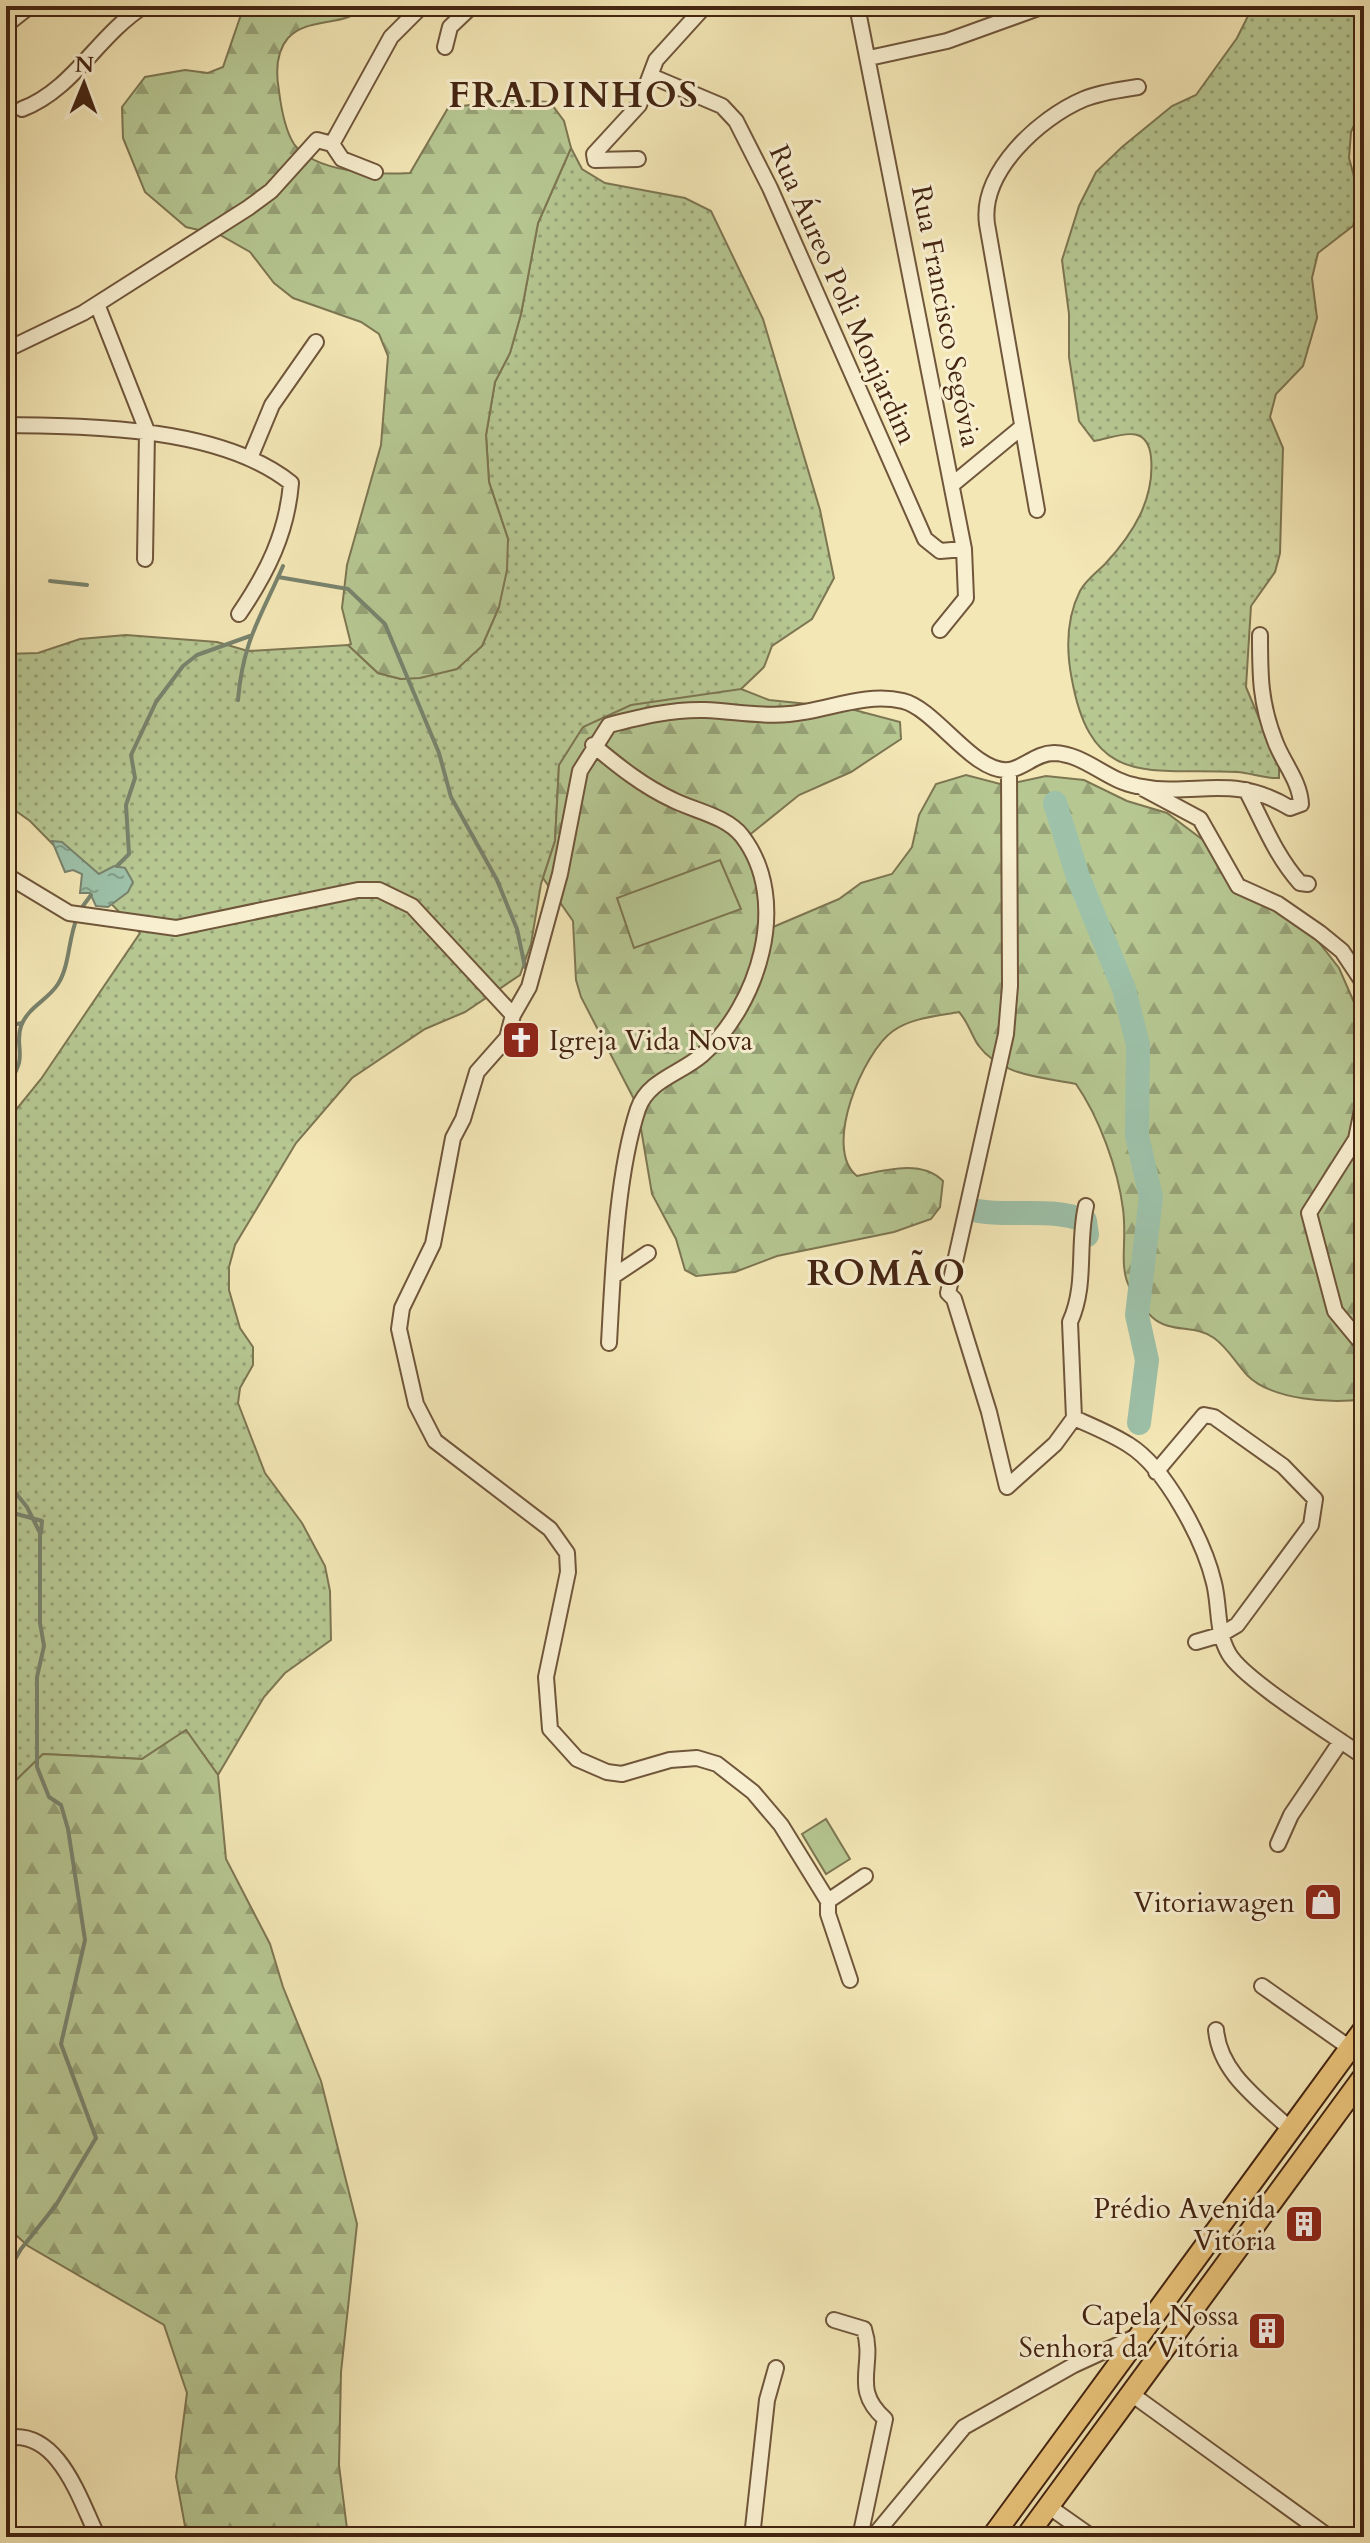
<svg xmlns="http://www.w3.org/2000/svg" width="1370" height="2543" viewBox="0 0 1370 2543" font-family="Cardo,serif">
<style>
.grass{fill:url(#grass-dots);stroke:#7d7652;stroke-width:2}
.forest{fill:url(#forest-firs);stroke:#7d7652;stroke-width:2}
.green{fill:#b6c792;stroke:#7d7652;stroke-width:2}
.water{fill:url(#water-ripples);stroke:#79836d;stroke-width:2}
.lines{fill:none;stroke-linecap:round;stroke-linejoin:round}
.stream{stroke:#79836d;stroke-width:4}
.river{stroke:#9dc1a9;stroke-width:24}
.minor-casing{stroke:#70563b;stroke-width:18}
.primary-casing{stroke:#442512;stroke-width:24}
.minor{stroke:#f8efd0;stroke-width:14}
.primary{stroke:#eac47b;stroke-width:20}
.labels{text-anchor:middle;stroke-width:6;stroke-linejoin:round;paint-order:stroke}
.street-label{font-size:28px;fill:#442512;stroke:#f8efd0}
.poi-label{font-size:28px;fill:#442512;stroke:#f8efd0;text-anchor:end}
.district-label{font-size:36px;font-weight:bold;letter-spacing:2px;fill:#442512;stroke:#f8efd0}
</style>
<defs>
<pattern id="grass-dots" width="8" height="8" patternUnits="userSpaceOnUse" patternTransform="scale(2)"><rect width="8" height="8" fill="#b6c792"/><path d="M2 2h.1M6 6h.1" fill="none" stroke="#96a176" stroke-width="1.8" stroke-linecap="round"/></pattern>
<pattern id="forest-firs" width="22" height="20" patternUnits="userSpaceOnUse" patternTransform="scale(2)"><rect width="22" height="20" fill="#b6c792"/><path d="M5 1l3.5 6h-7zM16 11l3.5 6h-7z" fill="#96a176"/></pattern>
<pattern id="water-ripples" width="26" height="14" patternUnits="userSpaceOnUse" patternTransform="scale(2)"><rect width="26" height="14" fill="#9dc1a9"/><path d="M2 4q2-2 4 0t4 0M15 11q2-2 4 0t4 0" fill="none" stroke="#829d88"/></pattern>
</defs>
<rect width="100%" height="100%" fill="#f4e7b6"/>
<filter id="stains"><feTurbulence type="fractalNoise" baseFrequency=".0025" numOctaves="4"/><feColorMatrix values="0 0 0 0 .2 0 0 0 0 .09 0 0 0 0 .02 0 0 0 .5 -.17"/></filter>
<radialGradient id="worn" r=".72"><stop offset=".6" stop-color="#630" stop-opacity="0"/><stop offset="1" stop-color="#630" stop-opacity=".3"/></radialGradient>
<path class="grass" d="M1253 6H1364V103L1351 132 1349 158 1358 191V208L1353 226 1318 253 1312 278 1317 318 1303 366 1276 394 1270 417 1283 448 1280 553 1275 572 1251 606 1246 687 1279 766V778C1264 779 1252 773 1237 772 1149 768 1092 789 1072 680 1066 650 1066 619 1080 591 1085 581 1097 572 1105 564 1133 534 1155 499 1151 457 1147 421 1117 437 1094 441L1079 421 1069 357V314L1062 260 1079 206 1096 172 1122 147 1172 106 1196 95 1237 38Z
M571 148 582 169 605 183 685 198 711 211 763 319 820 510 834 578 812 619 772 646 764 667 740 690 704 697 559 765 555 841 541 884 531 944 520 975 465 1012 425 1029 352 1078 296 1143 235 1245 229 1267V1290L240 1328 253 1347V1365L240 1388 238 1403 265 1473 302 1523 325 1566 330 1591 331 1640 285 1673 264 1697 218 1775 186 1730 142 1759 43 1754 6 1790V1117L11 1116 41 1079 140 933 30 821 6 804V654L38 653 80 639 126 635 217 642 248 651 348 645 378 673 401 679 456 669 482 646 499 607 508 539 489 482 486 435 495 382 510 353 521 314 538 223Z"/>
<path class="forest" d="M244 6H365C346 28 308 16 288 38 276 52 276 74 279 91 281 107 285 130 294 144 315 173 378 175 410 173L448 108 507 100 550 102 564 121 571 148 538 223 521 314 510 353 495 382 486 435 489 482 508 539 507 570 499 607 482 646 457 669 420 678 401 679 378 673 348 645 351 644 342 608 347 565 381 445 388 356 379 334 361 322 293 298 274 283 250 252 220 235 186 227 145 192 123 138 122 107 145 77 185 70 208 73 223 67Z
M741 689 769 700 847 708 900 722 901 739 851 772 799 795 747 837 766 930 839 899 861 883 892 874 912 847 919 815 936 784 966 775 1004 785 1046 776 1084 780 1127 801 1167 813 1203 840 1225 871 1314 936 1339 968 1364 1025V1399C1332 1404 1271 1400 1247 1375 1236 1363 1227 1347 1214 1338 1196 1324 1170 1334 1152 1317 1110 1278 1129 1255 1123 1209 1118 1169 1099 1117 1076 1084 1041 1077 1001 1076 978 1045 971 1034 968 1022 959 1012 937 1016 911 1018 893 1031 863 1052 822 1149 857 1176 885 1170 922 1159 943 1181L940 1207 931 1219 894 1232 777 1256 735 1272 696 1276 685 1270 676 1239 652 1194 637 1105 581 997 576 980 573 921 543 878 555 841 559 765 583 727 631 705Z
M186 1730 218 1775 226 1859 270 1944 283 1987 321 2081 357 2224 341 2372 339 2465 348 2537H187L176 2477 187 2393 164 2325 28 2246 6 2226V1790L43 1754 142 1759Z"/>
<path class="green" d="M720 860 741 909 634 948 617 898Z
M826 1819 850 1859 826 1874 802 1834Z"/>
<path class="water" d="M52 841 62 842 99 874 114 866 125 868 133 882 128 892 108 907 96 906 90 893H80L82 874 73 870 65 872Z"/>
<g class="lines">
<path class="stream" d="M278 577 348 589 385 624 439 753 451 797 497 880 517 929 525 967
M50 581 87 585
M238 700C243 640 261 617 283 566
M117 866 129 854 126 805 135 778 131 755 156 702 183 666 197 655 250 636
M80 910 91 895
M6 1026 22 1023
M6 1092C10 1083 16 1073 19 1063 22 1050 16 1040 21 1026 28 1007 48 1000 58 984 70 965 68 939 77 918
M6 1481 27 1507 40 1533V1623L44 1646 37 1677V1767L49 1797 61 1805 68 1829 85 1940 61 2044 96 2138 56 2205 21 2249 6 2275
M6 1511 42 1521 41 1533"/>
<path class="river" d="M1055 803 1078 877 1124 989 1138 1045 1137 1136 1151 1197 1137 1315 1147 1360 1139 1423
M978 1211C1012 1217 1054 1207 1085 1221L1087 1235"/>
<defs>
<path id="minor" d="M857 6 964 549 966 598 940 630
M6 25 30 6
M445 47 450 27 472 6
M869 58 947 41 1044 6
M651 76 722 106 736 121 770 188 925 539 940 551 964 549
M22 109C73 90 98 35 144 6
M638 159 595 160 594 154 639 105 656 60 705 6
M375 172 342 159 332 144 391 37 422 6
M97 304 147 431 145 559
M6 350 83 313 248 208 271 191 317 140 332 144
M6 425C93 426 221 427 291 483 287 533 267 573 239 614
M250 458 272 405 316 342
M953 484 1022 427
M1037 510 987 224C980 172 1039 118 1084 99 1101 92 1119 90 1138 87
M593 745C618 766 643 786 673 800 695 811 726 816 742 836 792 901 758 1006 702 1055 680 1074 648 1080 638 1109 616 1176 613 1272 609 1343
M1009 770 1010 986 1006 1034 948 1293 954 1299 989 1412 1007 1487 1055 1444 1074 1418 1070 1322C1087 1285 1077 1245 1086 1206
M1144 789 1200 819 1238 886 1278 904 1320 933 1342 951 1364 984
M1246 790C1263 822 1275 855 1300 883L1308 884
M6 875 69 913 176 928 358 890H379L412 906 513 1015
M1364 1100 1356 1139 1309 1213 1335 1311 1364 1346
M615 1275 648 1253
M1074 1418C1092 1426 1112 1434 1129 1445 1166 1468 1204 1541 1214 1583 1220 1607 1216 1632 1229 1654 1244 1680 1335 1736 1364 1757
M1156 1472 1204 1415 1214 1417 1283 1466 1315 1499 1311 1525 1237 1625 1220 1635 1196 1642
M1278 1844 1291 1815 1341 1741
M865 1876 828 1901 781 1825 753 1792 717 1764 697 1758 670 1760 622 1774 607 1772 577 1759 550 1729 546 1677 568 1572 567 1553 550 1529 435 1441 416 1404 399 1329 402 1308 433 1244 453 1138 463 1119 477 1072 507 1038 513 1015 529 987 560 874 580 771 609 725C640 717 672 709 705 710 733 711 761 717 789 714 827 711 864 692 903 701 936 709 974 774 1009 770 1024 768 1036 753 1054 753 1085 754 1107 781 1137 786 1196 798 1230 772 1290 808L1301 804C1300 781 1283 763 1275 741 1260 703 1260 675 1260 635
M828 1901V1914L850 1980
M1262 1986 1350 2048
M1216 2030C1220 2074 1260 2100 1290 2129
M834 2320 864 2329C876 2366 850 2388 885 2419L860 2537
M1130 2393 1329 2537
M6 2438C59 2428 80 2501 98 2537
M1048 2506 1092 2537
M752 2537 767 2400 776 2368
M873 2537 964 2427 1074 2365 1137 2336"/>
<path id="primary" d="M992 2537 1364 2029
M1026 2537 1364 2076"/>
</defs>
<use href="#minor" class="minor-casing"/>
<use href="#primary" class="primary-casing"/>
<use href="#minor" class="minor"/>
<use href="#primary" class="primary"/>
</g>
<defs>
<symbol id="church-square" viewBox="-11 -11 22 22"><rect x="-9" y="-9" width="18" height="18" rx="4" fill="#8f2418" stroke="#f8efd0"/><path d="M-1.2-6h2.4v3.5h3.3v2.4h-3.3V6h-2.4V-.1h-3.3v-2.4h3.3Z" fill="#fff"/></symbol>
<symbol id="shop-square" viewBox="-11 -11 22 22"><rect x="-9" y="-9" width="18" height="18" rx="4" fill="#8f2418" stroke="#f8efd0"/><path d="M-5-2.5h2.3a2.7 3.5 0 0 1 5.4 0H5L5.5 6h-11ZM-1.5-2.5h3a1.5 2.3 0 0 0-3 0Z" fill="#fff"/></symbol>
<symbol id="building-square" viewBox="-11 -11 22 22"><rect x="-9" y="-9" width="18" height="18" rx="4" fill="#8f2418" stroke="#f8efd0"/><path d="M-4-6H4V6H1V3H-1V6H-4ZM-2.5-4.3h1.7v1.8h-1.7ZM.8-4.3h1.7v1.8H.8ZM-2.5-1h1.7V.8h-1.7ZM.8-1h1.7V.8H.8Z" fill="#fff"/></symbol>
</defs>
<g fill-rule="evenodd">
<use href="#church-square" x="499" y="1018" width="44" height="44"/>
<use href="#shop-square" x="1301" y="1880" width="44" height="44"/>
<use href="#building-square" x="1282" y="2202" width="44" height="44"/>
<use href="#building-square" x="1245" y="2309" width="44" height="44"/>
</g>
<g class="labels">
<g class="street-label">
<text transform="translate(844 294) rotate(66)" y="10">Rua Áureo Poli Monjardim</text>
<text transform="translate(947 316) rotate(79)" y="10">Rua Francisco Segóvia</text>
</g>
<g class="poi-label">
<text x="549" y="1050" text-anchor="start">Igreja Vida Nova</text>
<text x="1295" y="1912">Vitoriawagen</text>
<text x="1276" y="2218">Prédio Avenida<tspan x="1276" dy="32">Vitória</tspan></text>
<text x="1239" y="2325">Capela Nossa<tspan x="1239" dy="32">Senhora da Vitória</tspan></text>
</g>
<g class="district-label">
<text x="574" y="107">FRADINHOS</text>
<text x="887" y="1285">ROMÃO</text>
</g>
</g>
<rect width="1370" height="2543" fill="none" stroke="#f4e7b6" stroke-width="32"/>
<rect x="8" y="8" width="1354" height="2527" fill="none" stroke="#442512" stroke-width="4"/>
<rect x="16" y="16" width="1338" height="2511" fill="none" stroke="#442512" stroke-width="2"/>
<g transform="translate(84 84) rotate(1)" stroke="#f8efd0" stroke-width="6" paint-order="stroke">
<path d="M0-6L14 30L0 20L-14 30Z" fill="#442512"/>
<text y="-12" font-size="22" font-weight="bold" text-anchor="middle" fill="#442512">N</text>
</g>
<rect width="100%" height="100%" filter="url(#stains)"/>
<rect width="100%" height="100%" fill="url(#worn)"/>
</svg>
